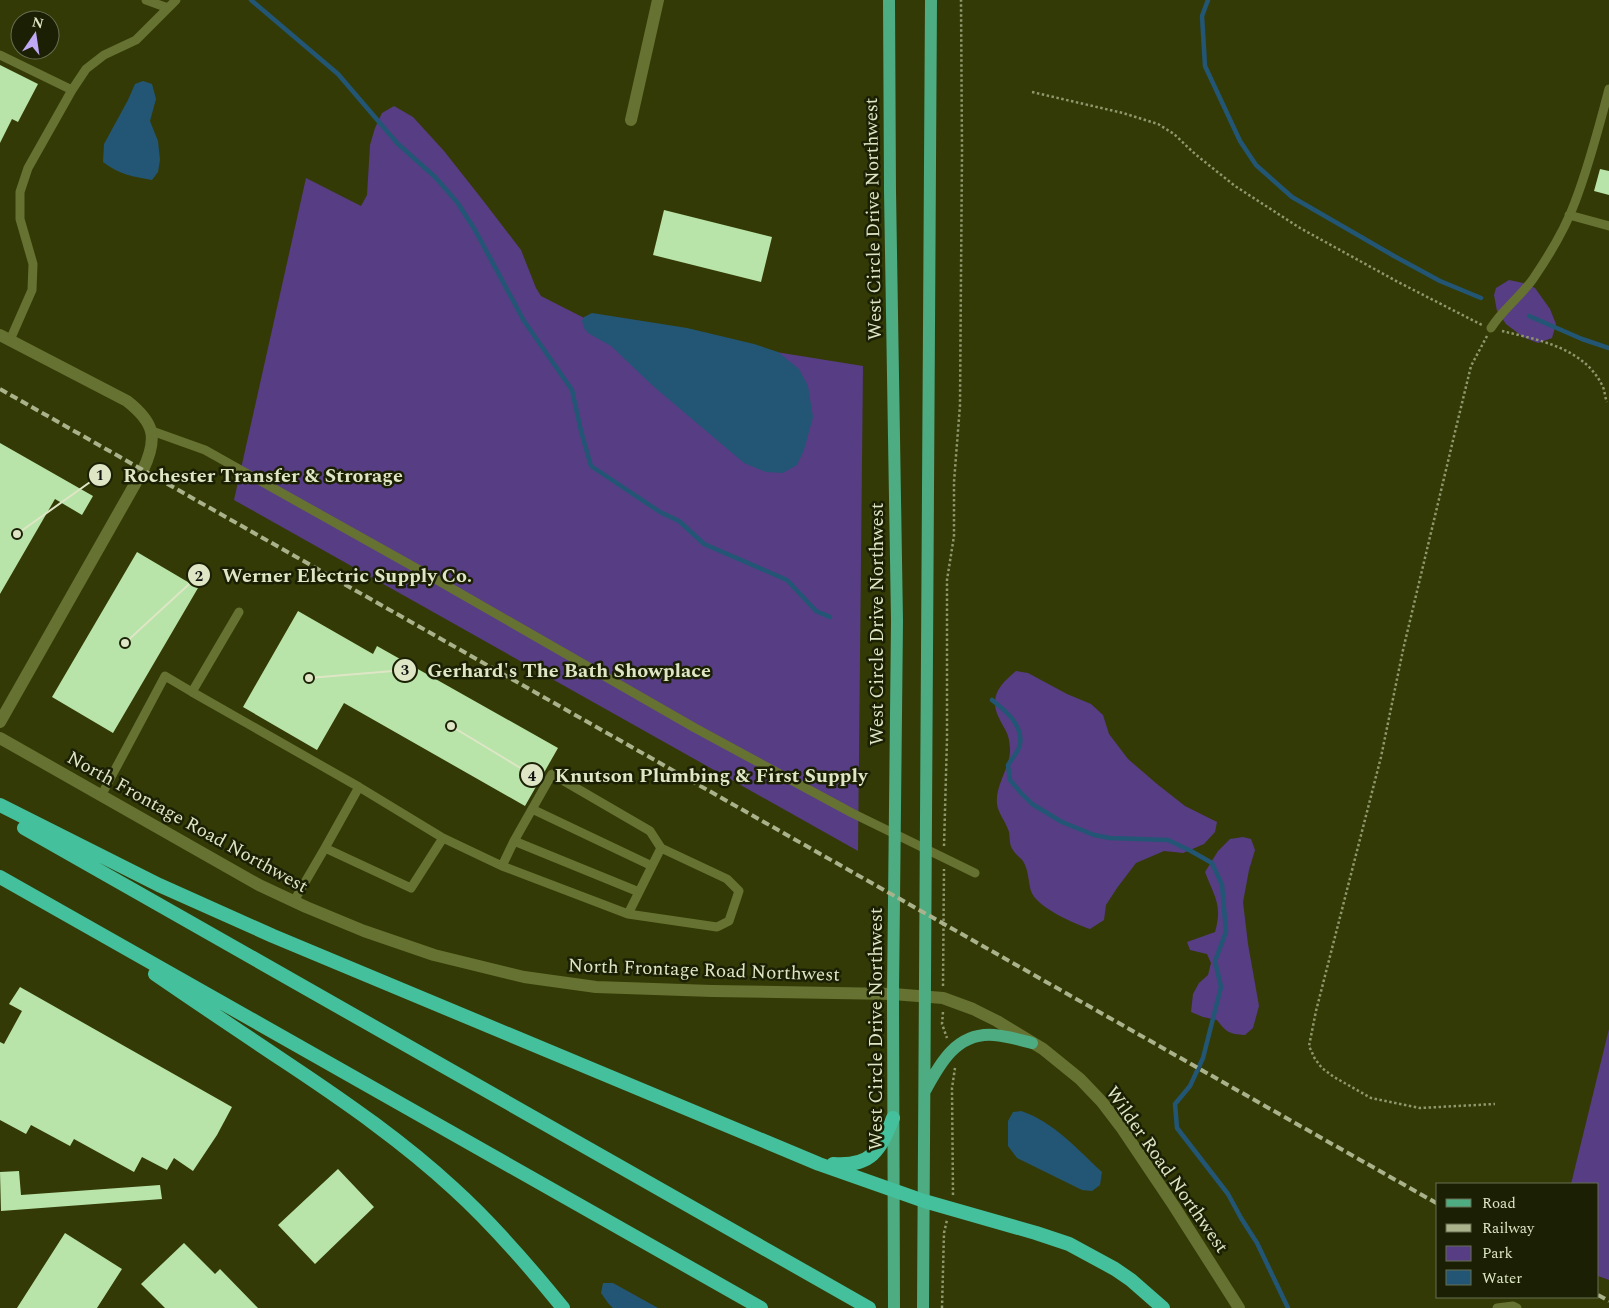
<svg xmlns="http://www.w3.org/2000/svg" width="1609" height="1308" viewBox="0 0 1609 1308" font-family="Spectral,serif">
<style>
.green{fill:#573d84}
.water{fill:#235675}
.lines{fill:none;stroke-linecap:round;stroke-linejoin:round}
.stream{stroke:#235675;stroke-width:4.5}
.building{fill:#b8e3a9}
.path{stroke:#8f976d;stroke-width:2.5;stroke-dasharray:2.5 2.5;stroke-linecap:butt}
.service{stroke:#667231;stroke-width:9}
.minor{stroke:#667231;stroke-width:12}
.tertiary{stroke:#667231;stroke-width:12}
.primary{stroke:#4dac82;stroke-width:12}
.trunk{stroke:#44c09d;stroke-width:14}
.rail{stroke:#aab28b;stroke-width:4;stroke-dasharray:8 4;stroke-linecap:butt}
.labels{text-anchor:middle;stroke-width:5;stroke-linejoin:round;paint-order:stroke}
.street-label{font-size:19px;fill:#dee6c5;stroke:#1b2005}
.leader{fill:none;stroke:#dee6c5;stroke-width:2}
.callout-dot{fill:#dee6c5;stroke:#1b2005;stroke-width:2}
.mark-label{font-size:15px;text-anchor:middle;font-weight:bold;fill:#111}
.callout-label{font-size:20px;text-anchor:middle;font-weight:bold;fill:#dee6c5;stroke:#1b2005;stroke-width:5;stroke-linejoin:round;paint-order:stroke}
</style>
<rect width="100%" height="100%" fill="#333a06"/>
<path class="green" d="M394 106 413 117 444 151 485 203 521 250 536 288 541 296 594 323 863 366 858 851 234 500 306 178 361 206 367 195 370 145 375 128 382 113Z
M1509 280 1523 283 1535 288 1550 309 1556 324 1552 338 1538 343 1523 337 1506 324 1497 311 1494 295 1496 288Z
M1016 671 1028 673 1067 694 1091 704 1103 715 1109 734 1128 759 1157 784 1185 806 1217 822 1215 832 1204 844 1183 853 1164 851 1136 863 1117 888 1106 905 1104 920 1090 929C1075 924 1036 907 1031 891 1028 881 1029 871 1023 861 1020 857 1015 854 1013 850 1009 845 1010 837 1009 832 1006 822 998 813 997 804 995 784 1011 767 1010 748 1009 733 1006 732 1000 720 988 698 999 685 1016 671Z
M1243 837 1251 839 1255 850 1249 870 1243 902 1248 944 1259 1006 1253 1028 1245 1035C1229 1034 1226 1032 1217 1020L1203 1017 1191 1012 1193 994 1199 983 1208 975 1211 963 1207 954 1190 950 1187 942 1215 932C1223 905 1214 896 1205 872L1218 851 1230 839Z
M1609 1029V1280L1598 1276V1184H1571Z"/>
<path class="water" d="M143 81 152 84 156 99 150 121 158 141 160 160 158 172 152 180C134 177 118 174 103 162L104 144 128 100 135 84Z
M592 313 687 328 754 344 778 352 799 369 808 386 813 417 804 450 797 465 783 473 766 472 744 463 653 386 611 346 588 333 584 328 582 321 584 317Z
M1021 1111C1054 1122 1077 1149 1102 1172L1100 1185 1092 1191 1082 1190 1017 1158 1008 1146V1121L1013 1112Z
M603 1283H613L658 1308H613L608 1303 601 1293Z"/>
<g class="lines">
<path class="stream" d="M251 0 338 74 397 143 435 177 457 202 475 230 524 321 572 390 581 431 591 466 660 512 679 521 704 544 787 580 816 611 830 617
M1208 0 1202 16 1205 66 1240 141 1256 165 1292 197 1394 256 1440 281 1481 298
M1529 316 1582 339 1609 348
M992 700C1005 710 1023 725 1020 744 1019 751 1012 759 1008 765L1010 780 1020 792 1032 804 1062 822 1094 835 1110 838 1168 840 1191 851 1212 863 1222 885 1226 932 1215 961 1221 987 1203 1058 1190 1086 1175 1104 1177 1128 1228 1194 1241 1218 1257 1243 1288 1308"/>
</g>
<path class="building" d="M0 65 38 84 18 122 12 119 0 143Z
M1600 169 1609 171V195L1594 191Z
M664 210 772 237 761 282 653 255Z
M0 443 93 496 82 515 55 499 0 594Z
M137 552 198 588 113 733 52 697Z
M298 611 373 654 377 646 558 748 525 806 344 703 317 750 243 707Z
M20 987 232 1107 217 1135 193 1171 174 1158 167 1170 142 1157 134 1172 74 1139 70 1146 31 1125 26 1134 0 1120V1042L4 1044 22 1011 9 1004Z
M338 1169 374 1207 315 1264 278 1225Z
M19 1171 21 1195 160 1185 162 1199 1 1211 0 1172Z
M65 1233 122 1269 97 1308H17Z
M184 1243 215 1274 220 1269 258 1308H165L141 1284Z"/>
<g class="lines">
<path class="path" d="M1032 92 1123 113 1158 124 1174 134 1195 154 1235 186 1300 228 1398 282 1482 325
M1502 331C1539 340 1585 348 1603 387 1605 392 1605 398 1607 402
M1487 336 1471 366 1455 432 1403 650 1381 757 1316 1011 1309 1046 1315 1059 1322 1068 1334 1077 1371 1098 1420 1108 1495 1104
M944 846 947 739V580L954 536V482L960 405 962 152 961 0
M943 986 944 869
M943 1012 942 1024 947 1038
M953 1195 952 1088 955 1068
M942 1308 944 1233 947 1220"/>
<path class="service" d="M146 0 168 8
M0 55 72 90
M1569 215 1609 226
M1491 328C1501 311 1521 296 1533 279 1548 257 1566 227 1575 202 1589 166 1599 127 1609 89
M10 340 32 290 33 264 20 219V192L28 168 72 90 86 69 104 55 136 40 176 0
M152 431 205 450 423 572 695 728 852 813 975 873
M239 612 192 692 359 787 443 838 411 888 325 848 294 901
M101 796 165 676 192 692
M532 809 652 866
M443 838 502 866 628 914 661 848 650 831 552 774 514 841 502 866
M514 841 639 892
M325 848 359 787
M628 914 717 927 729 921 739 891 727 879 661 848
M1497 1308 1513 1306 1517 1308"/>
<path class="minor" d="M631 120 658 0
M0 335 127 401C155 423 158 438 143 470L0 722
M0 738 259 885 306 907 364 931 434 955 524 977 596 987 712 991 893 994"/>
<path class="tertiary" d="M893 994 943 998 973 1009 997 1021 1043 1049 1080 1079 1102 1102 1121 1127 1174 1206 1239 1308"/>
<path class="primary" d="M889 0 890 191 897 621 893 994 894 1308
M925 1091C940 1063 957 1032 994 1035 1007 1036 1020 1040 1032 1043
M923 1308 931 0"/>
<path class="trunk" d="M0 805 159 885 273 936 819 1164 924 1201 1036 1233 1069 1244 1115 1269 1131 1280 1163 1308
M24 828 869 1308
M0 877 761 1308
M155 974C200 1005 245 1035 290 1065 347 1103 403 1142 453 1188 494 1225 529 1266 563 1308
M833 1164C871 1167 880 1151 893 1118"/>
<path class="rail" d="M0 389 1438 1204
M1598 1295 1609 1301"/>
</g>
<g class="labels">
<g class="street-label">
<text transform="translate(872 219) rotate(-91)" y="7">West Circle Drive Northwest</text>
<text transform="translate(876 624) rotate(-90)" y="7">West Circle Drive Northwest</text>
<text transform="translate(188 821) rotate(29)" y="7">North Frontage Road Northwest</text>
<text transform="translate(704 969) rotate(2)" y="7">North Frontage Road Northwest</text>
<text transform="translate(875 1029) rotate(-90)" y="7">West Circle Drive Northwest</text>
<text transform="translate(1168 1169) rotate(55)" y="7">Wilder Road Northwest</text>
</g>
</g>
<path class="leader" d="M17 534L100 475M125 643L199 575M309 678L405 670M451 726L532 775"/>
<g class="callout-dot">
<circle cx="17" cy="534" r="5"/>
<circle cx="125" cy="643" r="5"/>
<circle cx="309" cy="678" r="5"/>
<circle cx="451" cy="726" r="5"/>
<circle cx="100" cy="475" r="12"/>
<circle cx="199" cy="575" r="12"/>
<circle cx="405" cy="670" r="12"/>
<circle cx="532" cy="775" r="12"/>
</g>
<g class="mark-label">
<text x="100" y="480">1</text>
<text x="199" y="581">2</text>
<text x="405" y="675">3</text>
<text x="532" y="781">4</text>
</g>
<g class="callout-label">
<text x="263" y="482">Rochester Transfer &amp; Strorage</text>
<text x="347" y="582">Werner Electric Supply Co.</text>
<text x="569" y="677">Gerhard's The Bath Showplace</text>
<text x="711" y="782">Knutson Plumbing &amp; First Supply</text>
</g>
<rect x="1436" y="1183" width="162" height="115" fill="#1b2005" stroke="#696f52"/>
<rect x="1446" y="1199" width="25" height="8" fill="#4dac82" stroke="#696f52"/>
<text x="1482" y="1208" font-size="15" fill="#dee6c5">Road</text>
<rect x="1446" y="1224" width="25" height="8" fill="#aab28b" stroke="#696f52"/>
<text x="1482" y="1233" font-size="15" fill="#dee6c5">Railway</text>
<rect x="1446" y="1246" width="25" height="15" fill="#573d84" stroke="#696f52"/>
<text x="1482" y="1258" font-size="15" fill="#dee6c5">Park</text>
<rect x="1446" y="1270" width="25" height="15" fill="#235675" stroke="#696f52"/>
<text x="1482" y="1283" font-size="15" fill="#dee6c5">Water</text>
<g transform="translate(35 35) rotate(13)"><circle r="24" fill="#1b2005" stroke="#696f52"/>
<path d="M0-4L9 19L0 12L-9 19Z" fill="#bfa8f4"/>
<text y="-8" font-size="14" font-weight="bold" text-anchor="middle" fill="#dee6c5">N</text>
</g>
</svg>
